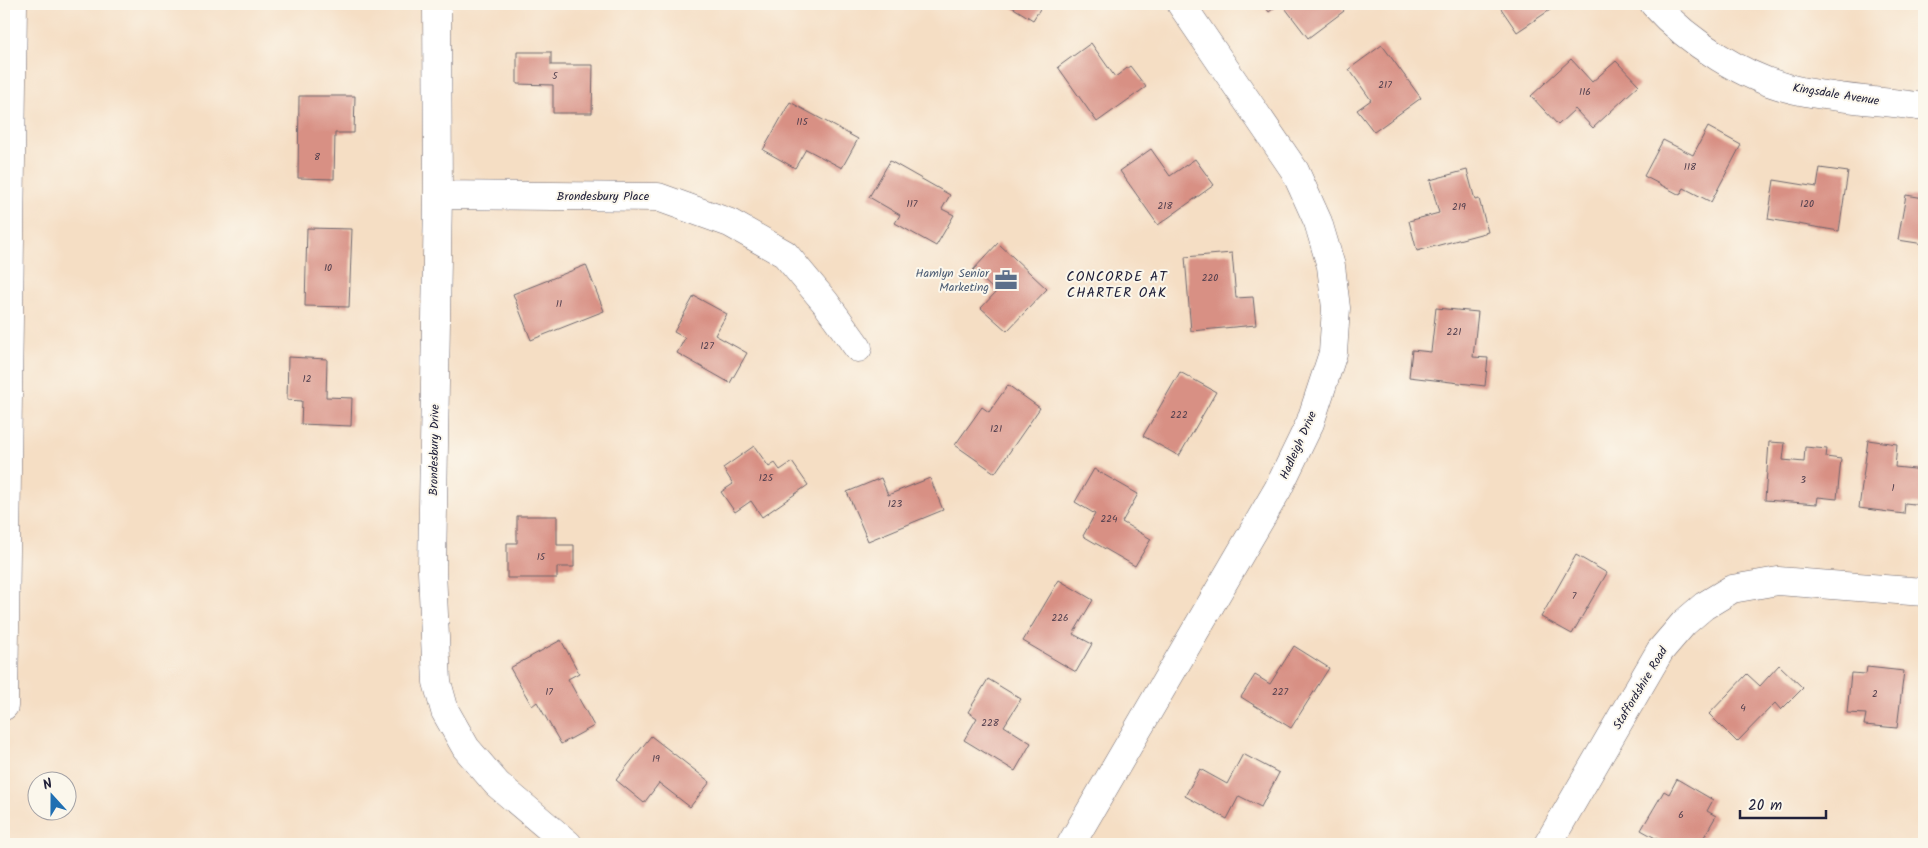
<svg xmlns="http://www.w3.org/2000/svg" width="1928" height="848" viewBox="0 0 1928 848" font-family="Kalam,sans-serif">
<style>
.building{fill:#d89084}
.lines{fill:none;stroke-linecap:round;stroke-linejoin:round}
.street-casing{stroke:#6c646b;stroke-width:29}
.street{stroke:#fff;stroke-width:28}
.labels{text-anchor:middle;stroke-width:4;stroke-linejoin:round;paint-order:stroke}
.number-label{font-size:10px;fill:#503e4d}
.street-label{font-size:12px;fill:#22223b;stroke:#fbf7ec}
.service-label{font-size:12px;fill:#4e5e75;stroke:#fbf7ec;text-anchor:end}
.neighbourhood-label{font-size:14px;letter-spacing:1px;fill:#22223b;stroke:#fbf7ec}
</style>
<rect width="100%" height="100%" fill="#fbf7ec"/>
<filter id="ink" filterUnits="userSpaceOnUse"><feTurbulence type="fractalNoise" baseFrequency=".02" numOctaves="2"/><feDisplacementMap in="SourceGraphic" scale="10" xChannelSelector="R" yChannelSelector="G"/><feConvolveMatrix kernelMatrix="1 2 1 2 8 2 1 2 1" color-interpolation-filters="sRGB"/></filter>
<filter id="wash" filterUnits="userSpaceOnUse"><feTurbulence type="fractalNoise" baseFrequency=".0096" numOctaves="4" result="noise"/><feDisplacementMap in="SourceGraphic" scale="20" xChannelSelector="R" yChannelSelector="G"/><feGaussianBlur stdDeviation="1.12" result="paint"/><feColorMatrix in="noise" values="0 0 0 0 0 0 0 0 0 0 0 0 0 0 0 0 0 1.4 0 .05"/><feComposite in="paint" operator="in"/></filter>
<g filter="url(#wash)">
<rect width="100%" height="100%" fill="#f5dec4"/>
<g id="blocks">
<path class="building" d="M1007 4H1043L1033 20Z
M1263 4H1279L1269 12Z
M1282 4H1339L1344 11 1308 38Z
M1498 4H1559L1517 32Z
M1091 43 1115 77 1130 66 1146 87 1097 122 1058 67Z
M1382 45 1421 98 1374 132 1357 110 1371 100 1349 69Z
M517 52H551V65H593L592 113H553V85L517 84Z
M1571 59 1592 82 1616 61 1639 85 1593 128 1575 109 1558 125 1531 96Z
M299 96H355L354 133H335L334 179 298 178Z
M790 102 858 139 842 168 806 149 795 168 763 150Z
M1708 127 1741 145 1711 202 1684 188 1680 195 1644 176 1663 140 1693 155Z
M1151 149 1170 176 1195 159 1214 185 1158 225 1120 171Z
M890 161 950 195 942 209 954 215 936 246 895 223 900 215 869 197Z
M1820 168 1848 172 1839 231 1768 219 1774 180 1817 187Z
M1467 170 1475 200 1479 199 1488 232 1417 251 1409 221 1439 213 1430 180Z
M1906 195 1924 198V244L1898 240Z
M307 228 352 229 349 307 305 306Z
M998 243 1047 289 1007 331 981 308 996 292 973 270Z
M1232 253 1236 298 1253 297 1256 325 1191 331 1185 257Z
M586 265 604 311 531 340 513 294Z
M694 296 727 314 715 335 747 353 730 383 677 353 685 338 674 332Z
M1436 308 1478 312 1473 357 1488 358 1485 386 1409 377 1412 350 1431 352Z
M288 357 327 359 326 397 352 398 351 426 301 424 302 401 287 400Z
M1180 372 1216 392 1179 456 1143 436Z
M1008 385 1040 408 995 473 955 445 982 407 989 412Z
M1868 440 1897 444 1895 467 1924 470V505L1905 503 1904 514 1859 508Z
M1769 442 1785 443 1783 460 1804 462 1805 447 1827 449 1826 457 1841 459 1837 499 1818 497 1817 504 1765 500Z
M754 446 769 467 775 463 780 470 792 462 808 485 762 517 751 501 735 512 721 492 733 484 723 468Z
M1094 469 1138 494 1122 522 1151 539 1135 566 1083 536 1095 514 1075 502Z
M881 478 888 495 930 478 943 510 868 541 847 492Z
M517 516H557V545H574V567H557V578H507V543H517Z
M1576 555 1607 573 1572 634 1541 617Z
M1059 580 1093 600 1073 634 1092 644 1076 672 1023 641Z
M561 640 579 673 568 679 594 726 561 744 537 702 532 706 510 668Z
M1294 646 1329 668 1291 728 1241 697 1255 675 1270 684Z
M1779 665 1803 688 1781 710 1775 703 1737 742 1709 714 1747 674 1760 686Z
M1867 667 1904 671 1897 728 1864 725 1866 714 1847 713 1851 673 1866 674Z
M988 679 1021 699 1004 726 1031 743 1015 771 964 740 977 718 968 712Z
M651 736 710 782 690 807 659 783 644 803 616 780Z
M1243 754 1279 773 1261 807 1239 796 1227 819 1185 796 1200 769 1227 784Z
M1677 779 1713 800 1707 811 1716 816 1700 844H1666L1641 830 1664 791 1669 794Z"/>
</g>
</g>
<g filter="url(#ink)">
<use href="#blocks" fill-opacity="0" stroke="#6c646b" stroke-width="1"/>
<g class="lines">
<defs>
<path id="street" d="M437 4 438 195 432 571 437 682 445 711 466 748 497 784 568 844
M1654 4C1688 42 1745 79 1796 90 1838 99 1882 101 1924 107
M438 195 658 197 730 223 785 254 825 302 858 348
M4 706 13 4
M1071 844 1278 489 1310 423 1333 353 1336 308 1331 266 1318 222 1295 171 1181 4
M1548 844 1660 651 1684 623 1704 606 1732 589 1778 581 1924 592"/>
</defs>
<use href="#street" class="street-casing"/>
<use href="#street" class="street"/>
</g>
</g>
<defs>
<symbol id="office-bare" viewBox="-9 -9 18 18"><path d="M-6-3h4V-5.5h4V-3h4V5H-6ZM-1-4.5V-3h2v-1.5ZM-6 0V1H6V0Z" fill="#5c6f8a" stroke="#fbf7ec" stroke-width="2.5" paint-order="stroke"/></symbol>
</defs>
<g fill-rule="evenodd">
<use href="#office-bare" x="990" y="264" width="32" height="32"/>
</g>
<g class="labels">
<g class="number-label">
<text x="555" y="79">5</text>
<text x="1385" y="88">217</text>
<text x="1585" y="95">116</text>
<text x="802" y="125">115</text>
<text x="317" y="160">8</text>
<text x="1690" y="170">118</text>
<text x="912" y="207">117</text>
<text x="1807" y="207">120</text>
<text x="1165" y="209">218</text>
<text x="1459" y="210">219</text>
<text x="328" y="271">10</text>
<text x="1210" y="281">220</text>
<text x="559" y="307">11</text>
<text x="1454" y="335">221</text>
<text x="707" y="349">127</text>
<text x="307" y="382">12</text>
<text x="1179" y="418">222</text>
<text x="996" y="432">121</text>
<text x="766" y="481">125</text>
<text x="1803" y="483">3</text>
<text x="1893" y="491">1</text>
<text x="895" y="507">123</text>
<text x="1109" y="522">224</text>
<text x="541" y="560">15</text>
<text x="1574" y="599">7</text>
<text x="1060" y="621">226</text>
<text x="549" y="695">17</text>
<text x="1280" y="695">227</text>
<text x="1875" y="697">2</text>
<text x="1743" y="711">4</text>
<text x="990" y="726">228</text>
<text x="656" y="762">19</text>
<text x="1681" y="818">6</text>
</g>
<g class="street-label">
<text transform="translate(1836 94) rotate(9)" y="4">Kingsdale Avenue</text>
<text x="603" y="200">Brondesbury Place</text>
<text transform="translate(1298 445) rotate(-66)" y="4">Hadleigh Drive</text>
<text transform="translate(434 450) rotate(-89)" y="4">Brondesbury Drive</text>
<text transform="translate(1640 688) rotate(-59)" y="4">Staffordshire Road</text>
</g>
<g class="service-label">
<text x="989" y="277">Hamlyn Senior<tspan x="989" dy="14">Marketing</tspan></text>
</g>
<g class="neighbourhood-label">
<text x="1117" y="281">CONCORDE AT<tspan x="1117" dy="16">CHARTER OAK</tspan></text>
</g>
</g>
<rect width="1928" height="848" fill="none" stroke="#fbf7ec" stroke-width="20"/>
<g transform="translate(52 796) rotate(339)"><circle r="24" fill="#fbf7ec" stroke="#a4a2a5"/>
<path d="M0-4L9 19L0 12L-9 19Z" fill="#1f6fb2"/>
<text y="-8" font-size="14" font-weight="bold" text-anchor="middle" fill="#22223b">N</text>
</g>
<path d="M1740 810v8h86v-8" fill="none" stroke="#22223b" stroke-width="2.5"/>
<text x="1748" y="810" font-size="15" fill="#22223b" stroke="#fbf7ec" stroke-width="4" paint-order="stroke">20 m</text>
</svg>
